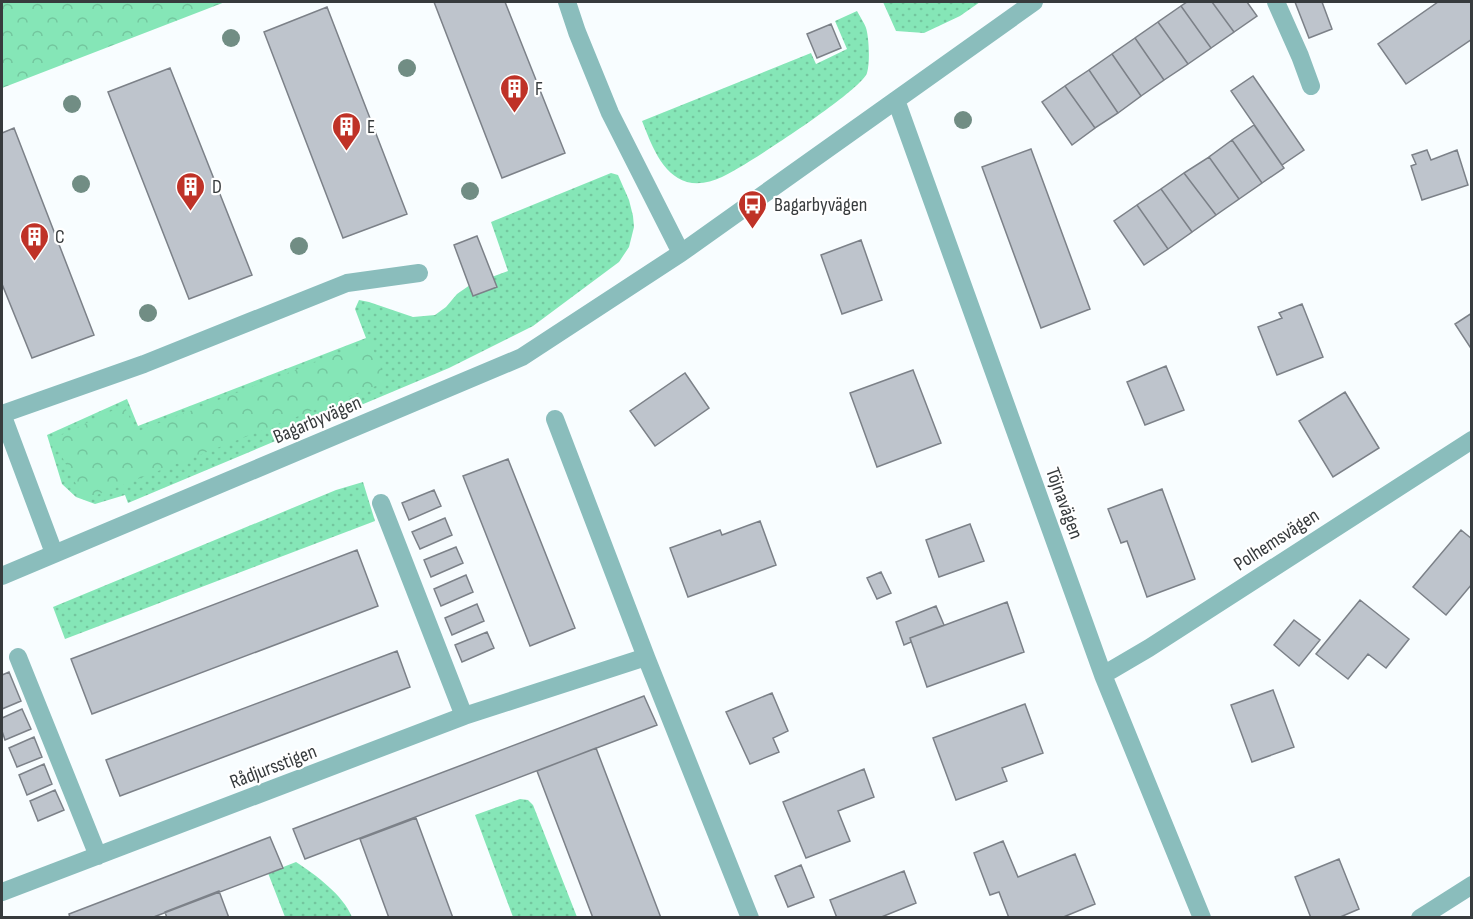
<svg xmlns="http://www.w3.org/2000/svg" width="1473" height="919" viewBox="0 0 1473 919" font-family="'Sofia Sans Condensed',sans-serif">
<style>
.grass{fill:url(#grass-dots)}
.forest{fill:url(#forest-crowns)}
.building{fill:#bec4cc;stroke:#7c8188;stroke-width:1.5}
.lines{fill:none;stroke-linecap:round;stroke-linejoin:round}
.minor{stroke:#8abdbc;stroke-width:18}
.tree{fill:#718d84}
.labels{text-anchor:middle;stroke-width:4.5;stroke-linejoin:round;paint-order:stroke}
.poi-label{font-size:20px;fill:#373b3d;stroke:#fff;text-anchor:start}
.street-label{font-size:20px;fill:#373b3d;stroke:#fff}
</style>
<defs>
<pattern id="grass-dots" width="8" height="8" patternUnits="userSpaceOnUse" patternTransform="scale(1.5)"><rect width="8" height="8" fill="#85e6b7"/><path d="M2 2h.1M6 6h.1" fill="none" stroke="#73c69e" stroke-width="1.8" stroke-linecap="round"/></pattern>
<pattern id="forest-crowns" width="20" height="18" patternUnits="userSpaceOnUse" patternTransform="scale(1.5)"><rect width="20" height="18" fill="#85e6b7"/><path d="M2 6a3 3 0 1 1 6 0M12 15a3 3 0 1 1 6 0" fill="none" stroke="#73c69e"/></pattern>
</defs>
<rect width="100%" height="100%" fill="#f8fdff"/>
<path class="grass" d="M883 2H980L960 16 924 33 896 31Z
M857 11C860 17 866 25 867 32 869 42 870 63 867 73 861 91 744 167 722 177 711 182 699 185 687 182 661 174 651 143 642 121L811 53 816 64 847 49 835 21Z
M611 173 618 175 629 200 633 216 634 227 629 247 619 262 533 326 449 368 128 503 125 495 95 504 76 497 62 484 47 435 127 399 138 426 366 338 355 309 359 300 369 302 413 317 435 315 446 307 457 294 470 285 508 271 491 222Z
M363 482 375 521 65 639 53 607 336 490Z
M520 799 528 800 533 805 577 917H513L475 815Z
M296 862C316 875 343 895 352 917H285L268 873Z"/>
<path class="forest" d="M2 2H225L2 88Z
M370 341 386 382 84 500 53 439 124 405 136 432Z"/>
<path class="building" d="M434 2H505L565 153 502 178Z
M1187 2H1212L1234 32 1211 48 1181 6Z
M1212 2H1247L1257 16 1234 32Z
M1295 2H1322L1332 29 1309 38Z
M1438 2H1472V39L1406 84 1378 44Z
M1181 6 1211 48 1188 64 1158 22Z
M327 7 407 214 343 238 264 32Z
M1158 22 1188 64 1164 80 1135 38Z
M831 24 841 48 817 58 807 34Z
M1135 38 1164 80 1141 96 1112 54Z
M1112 54 1141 96 1118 113 1089 70Z
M170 68 252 275 189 299 108 92Z
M1089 70 1118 113 1095 128 1065 86Z
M1253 76 1304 150 1282 165 1231 91Z
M1065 86 1095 128 1072 145 1042 102Z
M1254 125 1284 168 1262 183 1232 140Z
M14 128 94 335 32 358 2 284V133Z
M1232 140 1262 183 1239 199 1209 157Z
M1031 149 1090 309 1041 328 982 167Z
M1427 150 1431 160 1457 150 1468 185 1422 200 1411 166 1416 164 1412 155Z
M1209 157 1239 199 1216 215 1184 173Z
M1184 173 1216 215 1192 232 1161 189Z
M1161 189 1192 232 1168 249 1137 205Z
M1137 205 1168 249 1144 265 1114 221Z
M477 236 497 287 473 296 454 245Z
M861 240 882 300 842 314 821 255Z
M1302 304 1323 357 1277 375 1258 327 1282 318 1279 313Z
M1472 313V350L1455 324Z
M1166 366 1184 410 1145 425 1127 382Z
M913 370 941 443 877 467 850 393Z
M685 373 709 408 655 446 630 411Z
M1345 392 1379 448 1333 477 1299 421Z
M508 459 575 628 530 646 463 476Z
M1162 489 1195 579 1147 597 1127 541 1121 543 1108 509Z
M434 490 441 506 409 520 402 503Z
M445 518 452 535 420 549 412 532Z
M760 521 776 565 688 597 670 548 720 530 722 535Z
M970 524 984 561 939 577 926 540Z
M1461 530 1472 539V584L1446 615 1413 587Z
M456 547 463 563 431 577 424 560Z
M357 550 378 606 92 714 71 659Z
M881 572 891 593 877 599 867 578Z
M466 575 473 592 441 606 434 589Z
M1360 600 1409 639 1386 668 1368 654 1348 679 1316 654Z
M1007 602 1024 652 927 687 910 638Z
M477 604 484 621 452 635 445 618Z
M936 606 944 625 910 638 911 642 904 645 896 622Z
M1294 620 1320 640 1299 666 1274 645Z
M487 632 494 648 462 662 455 645Z
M397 651 410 687 120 796 106 760Z
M9 672 21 701 2 709V675Z
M1273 690 1294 747 1252 762 1231 705Z
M772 693 788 731 773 738 779 752 750 764 726 712Z
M644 696 657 725 305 859 293 829Z
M1025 704 1043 753 1002 768 1007 781 956 800 933 738Z
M22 709 31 729 5 740 2 731V718Z
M34 737 42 757 17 767 9 748Z
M596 748 661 918H593L537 771Z
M44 764 52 784 27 795 19 775Z
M864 769 874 797 838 811 850 841 806 858 783 802Z
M55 790 64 810 38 821 30 801Z
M416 818 453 918H389L360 839Z
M270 837 283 868 151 918H70L69 914Z
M1003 841 1018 877 1075 854 1095 904 1061 918H1009L999 892 990 895 974 853Z
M1339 859 1359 909 1338 918H1311L1295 877Z
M801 865 814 897 788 907 775 876Z
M904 871 916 903 879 918H837L830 900Z
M219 891 229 918H167L165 912Z"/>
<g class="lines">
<path class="minor" d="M567 2 577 32 610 113 681 253
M1276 2 1300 56 1311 86
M896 100 1103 675 1202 918
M2 414 144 364 347 283 419 273
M2 414 54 553
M381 503 464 716
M2 576 522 357 681 253 1034 2
M18 657 98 856
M646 657 750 918
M1103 675 1149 648 1472 440
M2 892 464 716 646 657 555 419
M1420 918 1472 885"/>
</g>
<g class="tree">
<circle cx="231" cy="38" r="9"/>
<circle cx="407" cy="68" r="9"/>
<circle cx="72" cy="104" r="9"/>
<circle cx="963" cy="120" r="9"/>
<circle cx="81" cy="184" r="9"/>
<circle cx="470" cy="191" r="9"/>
<circle cx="299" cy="246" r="9"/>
<circle cx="148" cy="313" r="9"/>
</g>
<defs>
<symbol id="building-pin" viewBox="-11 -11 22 30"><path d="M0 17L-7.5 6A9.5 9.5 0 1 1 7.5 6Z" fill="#bf3227" stroke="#fff"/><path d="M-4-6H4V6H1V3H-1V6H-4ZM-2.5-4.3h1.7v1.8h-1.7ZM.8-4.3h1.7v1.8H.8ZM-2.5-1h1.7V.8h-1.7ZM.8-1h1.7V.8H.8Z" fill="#fff"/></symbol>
<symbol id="bus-pin" viewBox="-11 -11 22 30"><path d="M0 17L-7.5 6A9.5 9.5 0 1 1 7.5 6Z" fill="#bf3227" stroke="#fff"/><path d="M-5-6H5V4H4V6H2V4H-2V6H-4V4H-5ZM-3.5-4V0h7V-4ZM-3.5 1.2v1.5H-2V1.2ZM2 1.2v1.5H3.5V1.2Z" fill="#fff"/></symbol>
</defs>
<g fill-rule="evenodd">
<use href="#building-pin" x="498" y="72" width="33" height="45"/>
<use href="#building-pin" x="330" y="110" width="33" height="45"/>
<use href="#building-pin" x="174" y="170" width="33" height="45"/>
<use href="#bus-pin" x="736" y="188" width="33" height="45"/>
<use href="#building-pin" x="18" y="220" width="33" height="45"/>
</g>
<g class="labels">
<g class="poi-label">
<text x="535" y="95">F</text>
<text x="367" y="133">E</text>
<text x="212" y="193">D</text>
<text x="774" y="211">Bagarbyvägen</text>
<text x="55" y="243">C</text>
</g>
<g class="street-label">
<text transform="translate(317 419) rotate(-23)" y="7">Bagarbyvägen</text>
<text transform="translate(1065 503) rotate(70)" y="7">Töjnavägen</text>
<text transform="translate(1276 539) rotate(-33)" y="7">Polhemsvägen</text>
<text transform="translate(273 766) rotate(-21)" y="7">Rådjursstigen</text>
</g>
</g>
<rect width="1473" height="919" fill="none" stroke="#373b3d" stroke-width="6"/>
</svg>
